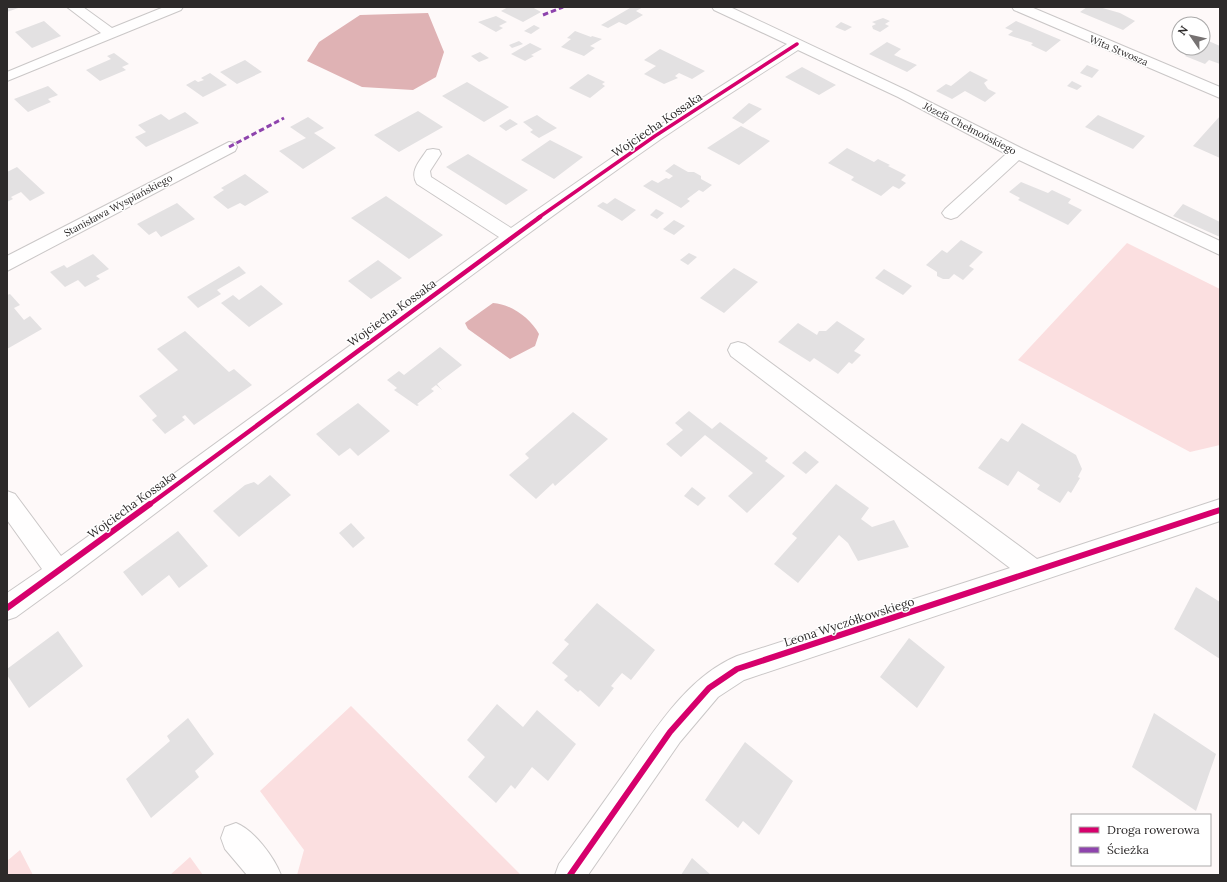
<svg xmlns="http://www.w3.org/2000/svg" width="1227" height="882" viewBox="0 0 1227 882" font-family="Lora,serif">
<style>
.green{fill:#fbdfe0}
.water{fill:#dfb2b4}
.building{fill:#e3e1e2}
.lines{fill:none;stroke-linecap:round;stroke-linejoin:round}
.minor-casing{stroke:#cac7c7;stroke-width:2}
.minor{fill:#fffefe;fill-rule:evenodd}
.quiet{stroke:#8e44ad;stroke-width:3;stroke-dasharray:5.5 3;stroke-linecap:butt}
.cycleway-far2-casing{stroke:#fff;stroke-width:5}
.cycleway-far1-casing{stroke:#fff;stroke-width:7}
.cycleway-casing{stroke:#fff;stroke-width:8}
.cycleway-far2{stroke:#d6006c;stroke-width:3.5}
.cycleway-far1{stroke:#d6006c;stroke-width:4.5}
.cycleway{stroke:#d6006c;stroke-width:6}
.labels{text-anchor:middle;stroke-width:3;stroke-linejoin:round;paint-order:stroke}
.far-street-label{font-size:10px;fill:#2d2a2a;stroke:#fff}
.street-label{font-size:12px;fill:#2d2a2a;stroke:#fff}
</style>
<rect width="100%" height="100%" fill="#fef9f9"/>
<path class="green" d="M1127 243 1220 289V445L1190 452 1018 360Z
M351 706 521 875H297L304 850 260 791Z
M20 850 33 875H7V861Z
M190 857 203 875H170Z"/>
<path class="water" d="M428 13 444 52 436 77 413 90 362 87 307 61 319 42 360 15Z
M493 303C511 304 530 318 539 334L535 346 510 359 468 329 465 323Z"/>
<path class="building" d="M7 7H21L7 12Z
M508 7H532L541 12 523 22 501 11Z
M627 7H643L636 11 643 15 626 25 619 22 608 28 601 25 630 8Z
M1087 7H1099L1120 13 1135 21 1123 30 1080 12Z
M496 16 507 22 499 26 503 28 496 32 478 22Z
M883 18 890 21 885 24 889 26 880 32 873 29 872 26 876 24 872 22Z
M44 21 61 36 32 48 15 32Z
M1016 21 1061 40 1046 52 1031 45 1033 43 1008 35 1013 31 1005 28Z
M841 22 852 27 845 31 835 27Z
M534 25 540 28 531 34 524 31Z
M575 31 591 37 592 36 602 39 590 46 595 48 584 56 561 47 571 39 567 38Z
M1204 39 1220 46V64L1209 60 1205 64 1185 56 1194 48H1203Z
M519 41 523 44 512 48 509 45Z
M887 42 901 49 894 55 917 65 907 72 869 54Z
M530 43 542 49 531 55 534 56 525 61 511 54Z
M660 49 705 71 692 79 679 73 675 76 678 78 664 84 644 74 656 66 644 60Z
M480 52 489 58 479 62 471 56Z
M114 53 129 64 122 67 126 70 100 81 86 70 111 59 107 56Z
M245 60 262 72 237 84 220 72Z
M1087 65 1099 70 1092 78 1080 73Z
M802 67 836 85 819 95 785 77Z
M970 71 988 80 984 83 988 89 996 93 985 102 965 91 952 99 936 91 946 84 951 86Z
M210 73 227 85 203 97 186 85 195 80 198 82 204 80 201 78Z
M588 74 605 82 602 84 605 86 590 98 569 88Z
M1072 81 1082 86 1077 90 1067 86Z
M467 82 509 107 484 122 442 96Z
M48 86 58 95 48 99 51 102 28 112 14 99Z
M749 103 762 109 743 124 732 118Z
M418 111 443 127 399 152 374 135Z
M185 112 199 123 146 147 135 137 146 132 138 125 161 114 169 120Z
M537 115 544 120 557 128 539 138 530 132 533 130 523 122Z
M1098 115 1145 136 1133 149 1085 127Z
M1220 116V158L1193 146Z
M308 117 324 128 314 133 336 148 303 169 279 151 306 138 290 127Z
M510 119 518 124 506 131 499 126Z
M741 126 770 141 739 165 707 148Z
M550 140 583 157 554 179 521 160Z
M847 148 874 162 878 159 890 165 888 166 906 175 901 180 906 183 899 189 893 186 881 196 851 180 854 177 828 163Z
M468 154 528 190 506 205 446 167Z
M674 164 688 172H694L701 176V179L712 185 703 192 699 190 687 199 690 201 681 208 643 186 652 180 658 183 666 178 669 179 673 176 665 171Z
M17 167 45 193 30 201 21 192 11 197 13 199 7 202V172Z
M245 174 269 192 245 206 240 203 228 209 213 197 224 190 221 188Z
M1021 182 1048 193 1052 190 1071 199 1068 203 1082 210 1068 225 1018 200 1020 198 1009 192Z
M386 196 443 235 409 259 351 218Z
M615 198 636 210 622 221 597 206 603 202 607 204Z
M177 203 195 219 161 237 156 231 149 235 137 224Z
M1183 204 1220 222V237L1173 216Z
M656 209 664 213 657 219 650 215Z
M674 220 685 226 674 235 663 229Z
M961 240 983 252 969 266 974 269 963 280 954 274 949 279H943L937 276V272L926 265 942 250 947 253Z
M689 253 697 257 688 265 680 260Z
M93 254 109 269 96 276 100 279 85 287 78 280 65 287 50 272 64 265 67 268Z
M378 260 402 278 371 299 348 281Z
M239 266 246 273 217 290 221 294 198 308 187 297Z
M734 268 758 282 724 313 700 298Z
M884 269 912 286 903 295 875 278Z
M261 285 283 304 249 327 221 303 233 295 239 300Z
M10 294 20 305 14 308 24 320 30 316 42 329 7 349V295Z
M837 321 865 339 854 351 861 355 852 364 849 362 838 374 814 358 810 362 778 342 798 323 817 335 819 331H826Z
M185 331 229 372 234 369 252 385 194 425 185 415 182 417 185 420 165 434 152 420 157 416 139 396 178 370 157 349Z
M440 347 462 365 437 384 442 390 436 385 431 389 434 391 417 404 419 405 417 406 394 390 397 388 387 380 399 371 404 375Z
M358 403 390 431 358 456 350 448 339 456 316 434Z
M689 411 712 429 720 422 768 458 765 461 785 476 747 513 728 496 753 473 705 435 681 457 666 444 683 430 675 423Z
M573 412 608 439 555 486 553 483 536 499 509 475 529 458 525 454Z
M1022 423 1076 455 1082 469 1078 477 1080 478 1071 493 1068 491 1060 503 1037 489 1040 485 1018 471 1008 486 978 468 1001 438 1008 442Z
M805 451 819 462 806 474 792 463Z
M270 475 291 495 239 537 213 511 245 485 254 482 258 485Z
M836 484 869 508 861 519 872 527 894 520 909 547 858 561 848 543 839 535 798 583 774 564 797 538 792 534Z
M692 487 706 498 698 506 684 496Z
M351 523 365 538 353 548 339 533Z
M178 531 208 566 179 588 169 575 142 596 123 572Z
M1196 587 1220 602V659L1174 629Z
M597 603 655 650 631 680 622 673 611 686 614 688 599 707 580 690 578 692 564 680 568 676 552 663 569 644 564 640Z
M58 631 83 666 29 708 7 675V669Z
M909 638 945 667 917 708 880 677Z
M497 704 523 727 537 710 576 744 548 781 532 767 515 789 511 785 496 803 468 777 485 757 467 740Z
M1154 713 1216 754 1196 811 1132 767Z
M188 718 214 754 195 771 199 777 151 818 126 779 170 741 167 736Z
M745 742 793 781 759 835 743 821 738 828 705 800Z
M692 858 711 875H681Z"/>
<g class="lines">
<defs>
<path id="minor" d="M67 7H83L112 28 164 7H183L181 10 7 81V72L101 33Z
M712 7H730L908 91 1023 149 1220 241V255L1019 160 957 217 951 219 945 217 942 213 945 209 1006 154 898 97 798 50C752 80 706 108 661 139 459 280 264 432 67 580L16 617 7 620V593L42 569 7 520V491L15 494 61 556 499 237 417 184C409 171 420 161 427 150L433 149 439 150 441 154 430 171 431 177 511 228 649 132 787 44 714 10Z
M1012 7H1031L1220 87V98L1014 10Z
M229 142 235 143 237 147 235 151 7 271V256Z
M738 342 745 344 1037 559 1220 499V521L744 680 718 697 680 742 588 875H555L559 864C581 834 603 803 625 772 655 730 687 677 737 656L1010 568 731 356 728 350 731 344Z
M236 823C254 830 274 857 281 875H247L225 849 221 838 225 827Z"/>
</defs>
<use href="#minor" class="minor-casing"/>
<use href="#minor" class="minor"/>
<path class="quiet" d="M543 15 563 7
M229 147 284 118"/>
<defs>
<path id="cycleway-far2" d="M538 218 655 136 797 44"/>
<path id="cycleway-far1" d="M149 505 540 217"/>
<path id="cycleway" d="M7 608 150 504
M570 875 670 732 709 688 737 669 1220 510"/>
</defs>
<use href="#cycleway-far2" class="cycleway-far2-casing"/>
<use href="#cycleway-far1" class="cycleway-far1-casing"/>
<use href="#cycleway" class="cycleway-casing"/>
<use href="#cycleway-far2" class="cycleway-far2"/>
<use href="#cycleway-far1" class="cycleway-far1"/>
<use href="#cycleway" class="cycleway"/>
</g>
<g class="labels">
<g class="far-street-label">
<text transform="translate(1119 50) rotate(23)" y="4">Wita Stwosza</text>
<text transform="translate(970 128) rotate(27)" y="4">Józefa Chełmońskiego</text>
<text transform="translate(118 205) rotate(-28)" y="4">Stanisława Wyspiańskiego</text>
</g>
<g class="street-label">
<text transform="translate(657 125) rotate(-34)" y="4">Wojciecha Kossaka</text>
<text transform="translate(392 313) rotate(-36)" y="4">Wojciecha Kossaka</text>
<text transform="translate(132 505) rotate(-36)" y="4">Wojciecha Kossaka</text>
<text transform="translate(849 622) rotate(-18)" y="4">Leona Wyczółkowskiego</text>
</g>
</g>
<rect width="1227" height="882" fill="none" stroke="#2d2a2a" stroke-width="16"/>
<rect x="1071" y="814" width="140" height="52" fill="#ffffff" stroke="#abaaaa"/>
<rect x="1079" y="827" width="20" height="6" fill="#d6006c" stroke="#abaaaa"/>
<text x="1107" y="834" font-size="12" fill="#2d2a2a">Droga rowerowa</text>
<rect x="1079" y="847" width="20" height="6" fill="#8e44ad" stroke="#abaaaa"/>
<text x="1107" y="854" font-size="12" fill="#2d2a2a">Ścieżka</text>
<g transform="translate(1191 36) rotate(304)"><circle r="19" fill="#ffffff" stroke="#abaaaa"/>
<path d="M0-3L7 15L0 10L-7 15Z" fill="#767272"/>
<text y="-6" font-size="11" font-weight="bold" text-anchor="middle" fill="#2d2a2a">N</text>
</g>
</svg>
